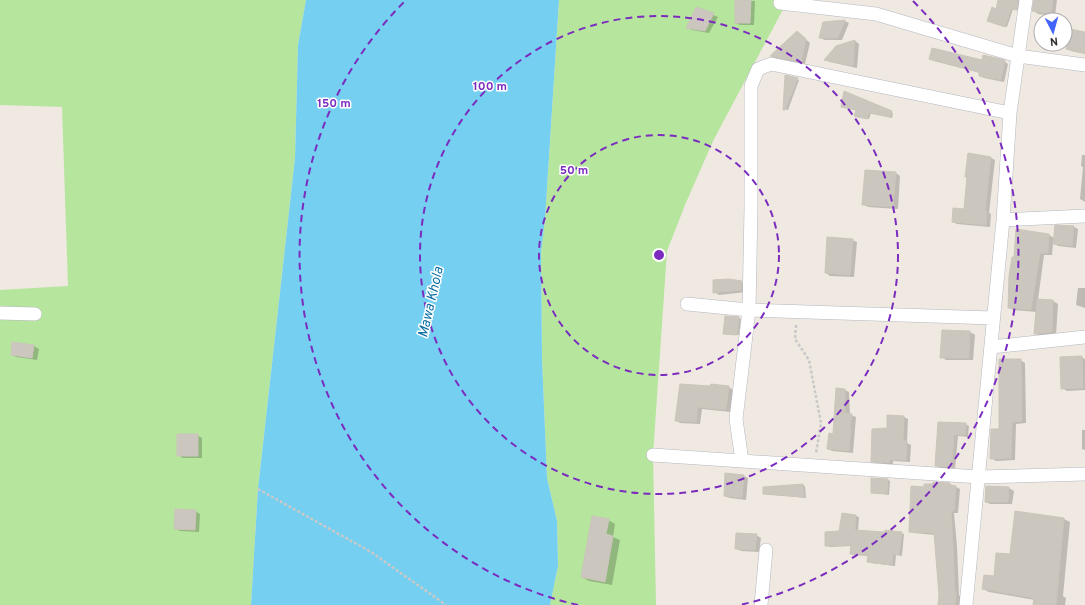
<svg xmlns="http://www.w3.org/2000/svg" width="1085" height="605" viewBox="0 0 1085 605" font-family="Overpass,sans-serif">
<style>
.green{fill:#b6e59e}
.water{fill:#75cff0}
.shadow{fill:#0003}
.building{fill:#cbc7bf;stroke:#cbc5ba}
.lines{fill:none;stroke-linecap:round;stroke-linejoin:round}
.minor-casing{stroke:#b4b7c1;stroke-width:14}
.path{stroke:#c9c9c9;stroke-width:2.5;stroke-dasharray:3 2;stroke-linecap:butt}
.minor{stroke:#fff;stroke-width:13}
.ring{fill:none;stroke:#7b2cbf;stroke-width:2;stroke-dasharray:7 5}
.labels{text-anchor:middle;stroke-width:3;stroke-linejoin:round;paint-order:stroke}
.water-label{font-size:14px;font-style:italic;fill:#0d6fa3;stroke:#fff}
.centre{fill:#7b2cbf;stroke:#fff;stroke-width:2}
.ring-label{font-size:12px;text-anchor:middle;font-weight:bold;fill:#7b2cbf;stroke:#fff;stroke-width:3;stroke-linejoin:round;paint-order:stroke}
</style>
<rect width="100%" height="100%" fill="#efe9e1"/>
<path class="green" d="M0 0H306L298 45 295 158 258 489 251 605H0V290L68 286 62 107 0 105Z
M559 0H788L713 141 685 205 667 251 653 455 656 605H550L558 566 557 521 547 478 542 359 541 253 545 219Z"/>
<path class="water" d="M306 0H559L545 219 541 253 542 359 547 478 557 521 558 566 550 605H251L258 489 295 158 298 45Z"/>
<path class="shadow" d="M736 0 755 1 754 25H740L736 23Z
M999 0H1021L1018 10 1013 9 1007 27 988 21 997 10Z
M1034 0H1057L1055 16 1038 14 1034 11Z
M697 8 718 17 709 33 692 30 688 27Z
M845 21 849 23 842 40H825L820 38 824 23Z
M797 32 810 43 805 64 775 58 771 56Z
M1085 33V54L1071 51 1067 49Z
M855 41 859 44 857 68 830 62 826 60Z
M930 59 1004 61 1008 64 1004 82 984 78 980 76V73L934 61Z
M797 79 799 80 788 110 785 109Z
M844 107 891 112 893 113 892 118 871 113 869 119 857 116V110Z
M968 154 991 158 995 160 989 213 991 214 990 227 957 224 953 222 965 210 968 178 966 176Z
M1082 155H1085V202L1080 199 1083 167 1081 166Z
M896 173 900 176 898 209 868 207 863 204Z
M1056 226 1074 227 1078 229 1076 248 1058 246 1053 243 1052 255H1044L1038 300 1053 301 1058 304 1056 335 1040 336 1035 333 1037 312 1013 310 1009 307 1049 235 1054 238Z
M852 240 857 242 854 277 830 276 826 273Z
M741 282 746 285V292L719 295 714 292Z
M1078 288H1085V308L1076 305Z
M739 318 741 319 739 335 724 333Z
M943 331 970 332 975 335 973 360H946L941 357Z
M13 343 34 346 39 349 37 360 16 357 12 355Z
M1081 357 1085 359V390L1067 391 1062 388Z
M1020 360 1025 363 1026 423 1016 424 1015 460 996 461 991 458Z
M729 387 733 390 731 412 702 409 700 424 680 423 676 420Z
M845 390 849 392 850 415 856 417 853 453 832 451 828 449 833 435Z
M904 417 908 419 907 443 911 445 910 462 893 461V465L876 463 872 461Z
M939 423 965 424 969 426 968 437 958 436 955 469 940 468 936 465Z
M1082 430H1085V450L1082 449Z
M197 435 202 438V458H183L178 455Z
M744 476 748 478 746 500 730 498 725 496Z
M888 480 890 481 889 495 872 492Z
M934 483 950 484 960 489 958 513H954L957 546 959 595 960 596V605H939L940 595 935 535 914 533 910 531 925 488 934 485Z
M803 485 805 486 806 498 764 494Z
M986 487 1009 488 1014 491 1012 504H990L986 502Z
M195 511 200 514 199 532 180 531 175 528Z
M1016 512 1064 519 1070 522 1063 596 1066 598 1065 605H1034L1035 600 989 592 983 589 995 577 1010 555Z
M843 514 856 516 859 517 858 531 901 533 904 534 902 556 896 555 895 566 871 563 868 562 869 556 854 555 851 553 852 546 829 547 826 545 840 532Z
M608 520 615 524 613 537 620 540 612 585 589 581 582 577Z
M756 535 761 538 759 552 741 551 736 548Z"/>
<path class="building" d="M735 0H751L750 23H735Z
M998 0H1018L1017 10 1011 9 1005 27 987 21 992 7 996 9Z
M1034 0H1053L1051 14 1032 11Z
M696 7 714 13 705 31 686 28Z
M845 20 838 38H819L823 22Z
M1070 29 1085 32V53L1066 49Z
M797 31 806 39 801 62 770 56Z
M855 40 853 66 824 60 836 46Z
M932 48 982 60 983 55 1005 60 1001 80 979 76V72L929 59Z
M785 75 798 78 785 110H783Z
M844 91 892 111 890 117 869 113 867 119 854 116 856 110 841 107Z
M968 153 991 157 985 211H987L986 225 952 222 953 208 964 209 967 177H965Z
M865 170 896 172 893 207 862 205Z
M1055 225 1074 226 1072 246 1053 244Z
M1016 229 1049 234 1048 253H1040L1031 310 1008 308 1009 276 1012 257H1014Z
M827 237 853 239 850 275 825 273Z
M729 279 742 281 741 290 713 293V280Z
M1037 299 1053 300 1052 332 1034 334Z
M725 316 739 317 737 335 723 334Z
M942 330 970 331 969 358H940Z
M12 342 34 345 32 358 11 355Z
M1082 356 1083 388 1061 389 1060 357Z
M999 359H1021L1022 421 1012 422 1011 458 990 459 991 429H999Z
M680 384 710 386 711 384 729 386 726 410 698 407 696 422 675 421Z
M836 388 845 389V413L852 414 850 429H851L849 451 827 449 829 433 833 434Z
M887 415 904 416 903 441H907L906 460H889V463L871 462 872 429 887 428Z
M938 422 966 423 965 435H954L952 467 935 466Z
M177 434H198V456H177Z
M725 473 744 475 742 498 724 496Z
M871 478 888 479 887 494 871 493Z
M933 482 950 483V485L956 486 954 511H951L953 543 955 592H956L955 605H938L939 595 934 533 909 532 911 486 924 487V484H933Z
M803 484 804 497 763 494V487Z
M986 486 1009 487 1008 502H985Z
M175 509 196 510 195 530 174 529Z
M1015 511 1064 518 1056 605H1033L1034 598 982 589 984 575 994 576 996 553 1010 554Z
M842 513 856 515 855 530 884 532 885 530 902 532 899 555 893 554 892 565 867 562 868 555 850 554 851 545 825 546V532L839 531Z
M592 516 609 519 606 534 613 536 605 582 581 577Z
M736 533 757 534 755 550 735 549Z"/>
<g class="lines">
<defs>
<path id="minor" d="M780 3 876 14 1018 56 1085 65
M1003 220 1085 216
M687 304 749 310 751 208V86L758 69 771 64 1010 113
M0 313 35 314
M991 347 1085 337
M653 455 979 477 1085 474
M742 461 736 419 749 310 993 318
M761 605 766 550
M966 605 1003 220 1010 113 1026 0"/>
</defs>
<use href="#minor" class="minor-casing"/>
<path class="path" d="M796 325 795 339 809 360 821 423 816 453
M258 489 371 552 446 605"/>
<use href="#minor" class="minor"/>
</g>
<g class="ring">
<circle cx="659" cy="255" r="120"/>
<circle cx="659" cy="255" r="239"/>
<path d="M578 605A359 359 0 0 1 405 1M913 1A359 359 0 0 1 740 605"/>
</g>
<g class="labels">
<g class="water-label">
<text transform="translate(430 302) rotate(-77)" y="5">Mawa Khola</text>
</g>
</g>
<circle cx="659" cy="255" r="6" class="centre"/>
<g class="ring-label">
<text x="490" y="90">100 m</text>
<text x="334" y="107">150 m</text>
<text x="574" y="174">50 m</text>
</g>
<g transform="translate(1053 32) rotate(174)"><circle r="19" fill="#ffffff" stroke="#ababab"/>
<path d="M0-3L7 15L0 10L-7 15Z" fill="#4264fb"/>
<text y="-6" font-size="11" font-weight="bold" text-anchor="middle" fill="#2e2e2e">N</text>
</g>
</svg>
